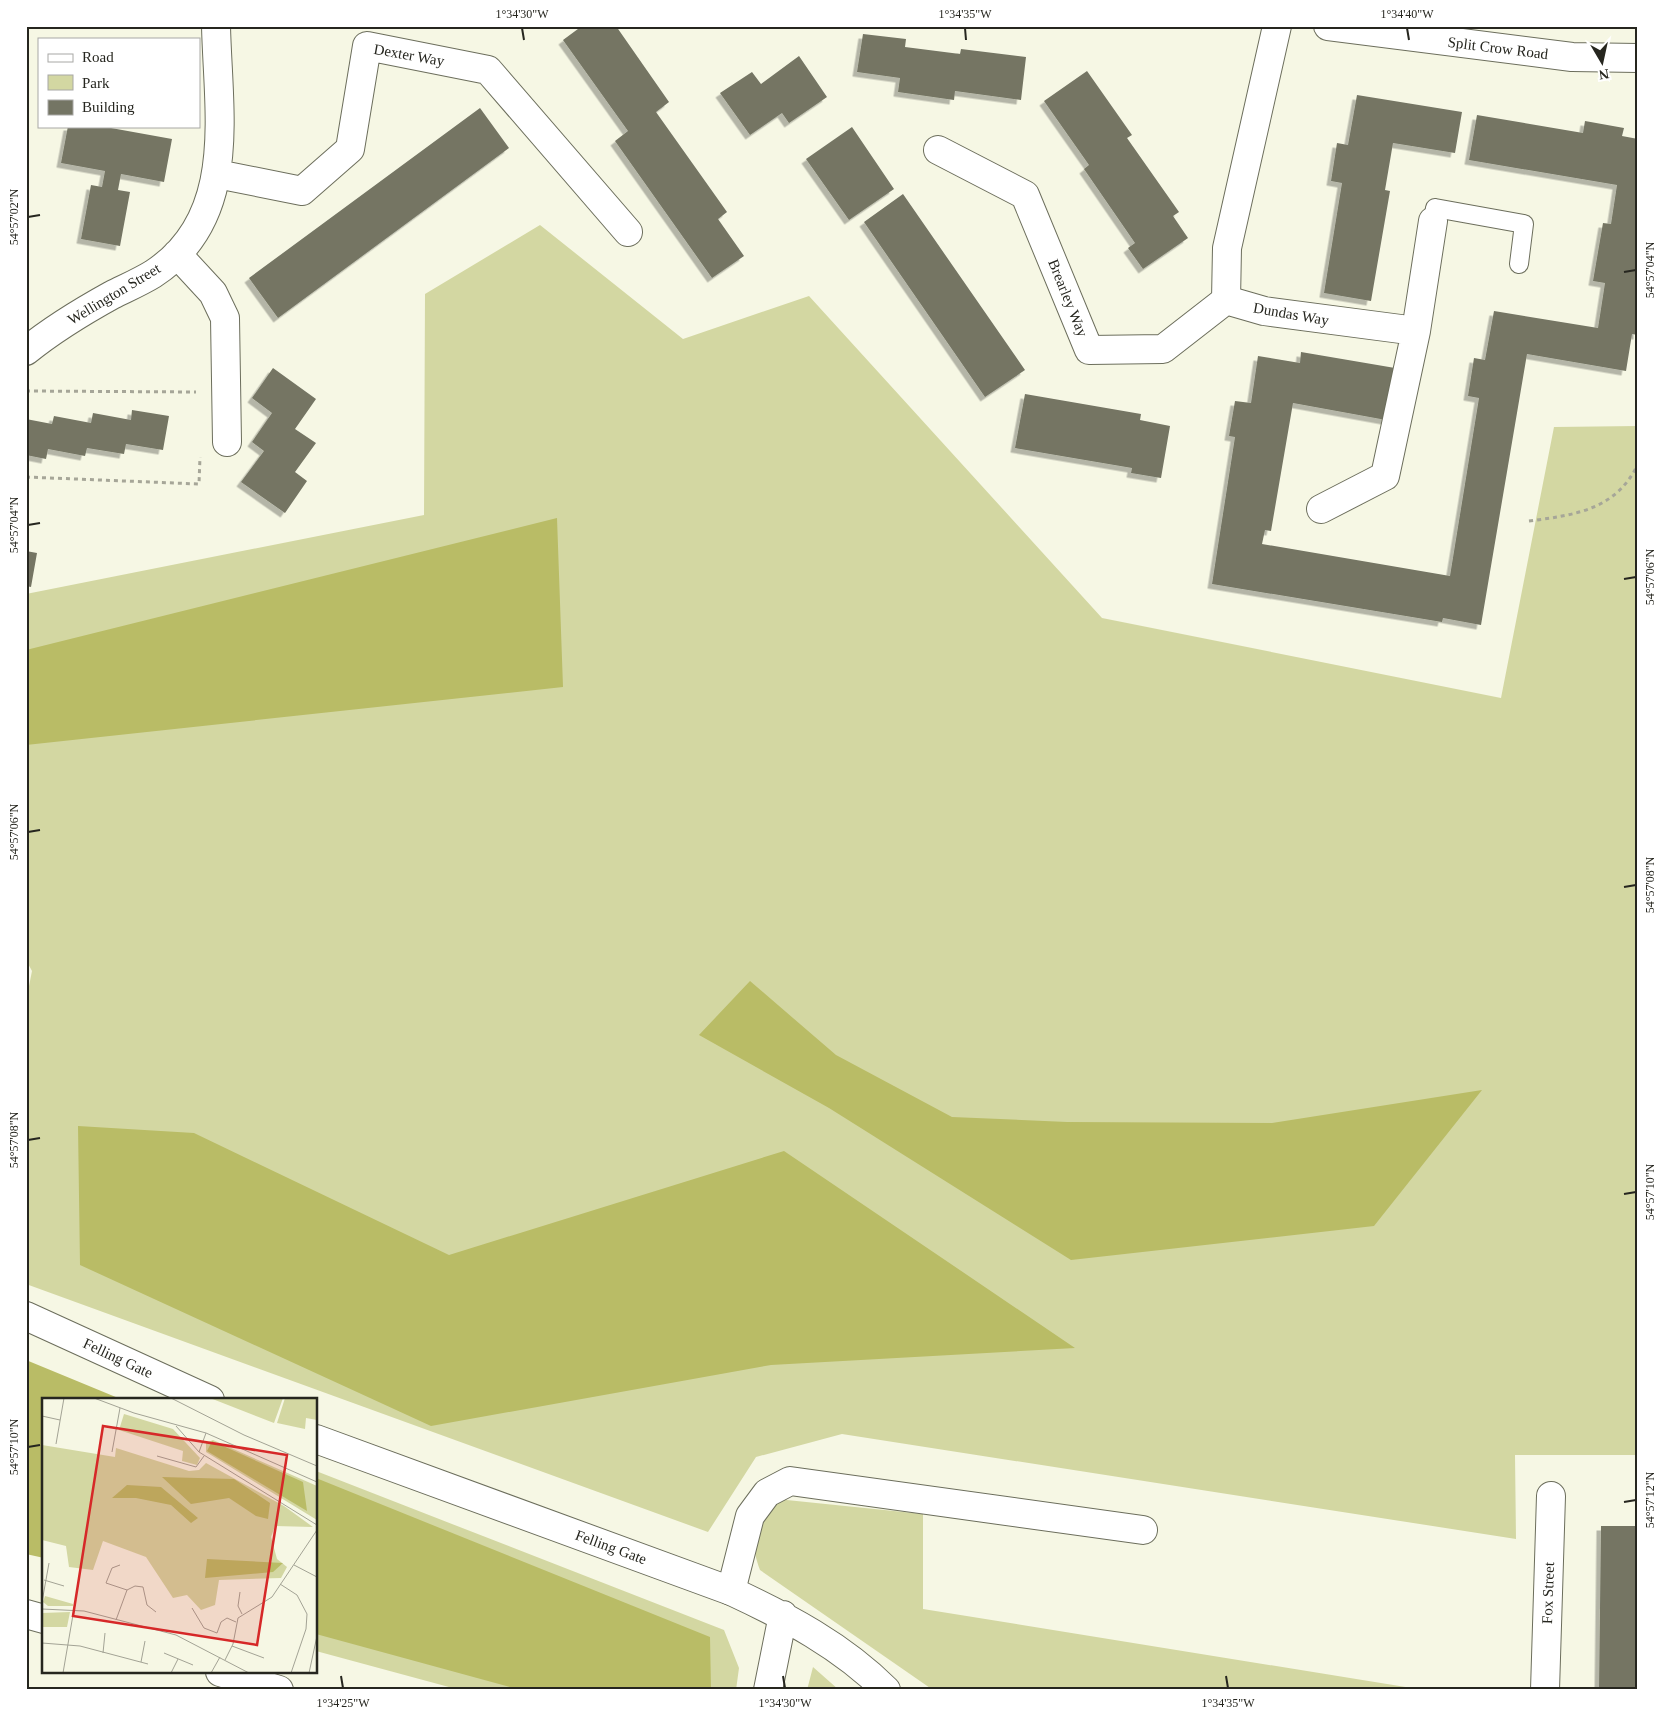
<svg xmlns="http://www.w3.org/2000/svg" width="1664" height="1716" viewBox="0 0 1664 1716" font-family="Georgia,serif">
<style>
.green{fill:#d3d7a2}
.forest{fill:#b9bc66}
.building{fill:#747564;filter:url(#shadow)}
.lines{fill:none;stroke-linecap:round;stroke-linejoin:round}
.lane-casing{stroke:#6c6e5c;stroke-width:20}
.street-casing{stroke:#6c6e5c;stroke-width:30}
.secondary-casing{stroke:#6c6e5c;stroke-width:30}
.path{stroke:#a6a698;stroke-width:3;stroke-dasharray:4 4;stroke-linecap:butt}
.lane{stroke:#fff;stroke-width:18}
.street{stroke:#fff;stroke-width:28}
.secondary{stroke:#fff;stroke-width:28}
.ticks{fill:none;stroke:#26261f;stroke-width:2}
.labels{text-anchor:middle;stroke-width:4;stroke-linejoin:round;paint-order:stroke}
.street-label{font-size:15px;fill:#26261f;stroke:#fff}
.inset-road{fill:none;stroke:#a3a395;stroke-width:1}
.view{fill:#d62828;fill-opacity:0.15;stroke:#d62828;stroke-width:2.5}
.inset-edge{fill:none;stroke:#26261f;stroke-width:2.5}
.neatline{fill:none;stroke:#26261f;stroke-width:2}
.ticks-label{font-size:12px;text-anchor:middle;fill:#26261f}
</style>
<defs>
<filter id="shadow"><feDropShadow dx="-4.5" dy="4.5" stdDeviation="0" flood-color="#0004"/></filter>
</defs>
<rect width="100%" height="100%" fill="#f6f7e4"/>
<path class="green" d="M540 225 683 339 809 296 1102 618 1501 698 1554 427 1638 426V1455H1515L1516 1539 842 1434 756 1457 708 1532 26 1284V1001L32 971 26 960V594L424 515 425 294Z
M316 1471 724 1630 739 1668 736 1690H460L316 1651Z
M777 1499 923 1514V1609L1424 1690H933L760 1570C747 1535 756 1526 777 1499Z
M813 1667 839 1690H807Z"/>
<path class="forest" d="M557 518 563 687 26 745V650Z
M750 981 836 1055 952 1117 1067 1122 1272 1123 1482 1090 1374 1226 1071 1260 829 1108 699 1035Z
M78 1126 194 1133 449 1255 784 1151 1075 1348 771 1365 431 1426 80 1265Z
M26 1360 123 1400H44V1558L26 1554Z
M316 1478 710 1637 711 1690H521L316 1634Z"/>
<path class="building" d="M582 26H616L669 102 656 112 727 212 718 219 744 256 712 278 615 141 628 131 563 40Z
M863 34 906 39 905 47 960 54 961 49 1026 57 1021 100 955 91 954 100 898 92 900 78 857 72Z
M799 56 827 97 789 123 782 113 750 135 720 93 752 72 761 84Z
M1087 71 1132 135 1127 138 1179 212 1173 216 1188 238 1143 269 1128 248 1135 243 1084 169 1089 165 1044 101Z
M1357 95 1462 112 1455 153 1393 143 1385 190 1390 191 1371 301 1324 293 1342 183 1331 181 1337 143 1348 145Z
M480 108 509 148 278 318 249 278Z
M1477 115 1583 133 1585 121 1624 128 1622 136 1638 139V335L1632 334 1626 371 1527 354 1481 625 1443 618 1442 622 1212 584 1235 437 1229 436 1235 401 1251 403 1258 356 1300 363 1301 352 1395 368 1386 420 1293 403 1271 531 1265 530 1262 544 1450 576 1479 398 1468 396 1474 358 1485 360 1494 311 1598 328 1605 283 1593 281 1603 223 1611 224 1617 185 1469 160Z
M68 126H100L172 139 164 182 121 174 118 190 130 192 120 246 81 239 91 185 102 187 105 171 61 163Z
M852 127 894 189 849 220 806 159Z
M903 194 1025 370 985 397 864 222Z
M273 368 316 399 295 429 316 443 295 472 307 481 285 513 241 482 264 451 252 442 272 413 252 398Z
M1025 394 1141 414 1140 420 1170 426 1161 478 1131 473 1132 468 1015 448Z
M132 410 169 416 163 450 126 444 124 454 87 448 85 456 48 449 46 459 26 455V419L52 424 54 416 91 423 93 413 131 420Z
M26 551 37 553 31 587 26 586Z
M1601 1526H1638V1690H1599Z"/>
<g class="lines">
<defs>
<path id="lane" d="M1433 221 1435 208 1524 224 1519 264"/>
<path id="street" d="M1277 26 1227 248 1226 300 1264 311 1416 331 1385 476 1321 509
M938 150 1025 195 1089 350 1163 349 1226 300
M217 174 302 191 350 149 367 46 488 70 628 232
M177 254 213 293 225 318 227 442
M1416 331 1433 221
M26 351C53 329 83 311 112 295 126 288 140 282 153 274 239 218 218 114 216 26
M731 1591 750 1516 767 1493 790 1481 1143 1530
M1545 1690 1551 1496"/>
<path id="secondary" d="M1328 26 1572 57 1638 58
M26 1316 210 1400
M316 1439 731 1591C787 1617 842 1646 886 1690
M26 1614 44 1619
M220 1672 279 1690
M768 1690 783 1615"/>
</defs>
<use href="#lane" class="lane-casing"/>
<use href="#street" class="street-casing"/>
<use href="#secondary" class="secondary-casing"/>
<path class="path" d="M26 391 196 392
M26 477 199 484 200 457
M1529 521C1575 515 1616 510 1638 464"/>
<use href="#lane" class="lane"/>
<use href="#street" class="street"/>
<use href="#secondary" class="secondary"/>
</g>
<path class="ticks" d="M522 28 524 40M965 28 966 40M1407 28 1409 40M28 217 40 215M1624 272 1636 270M28 525 40 523M1624 579 1636 577M28 832 40 830M1624 887 1636 885M28 1140 40 1138M1624 1194 1636 1192M28 1447 40 1445M1624 1502 1636 1500M341 1676 343 1688M783 1676 785 1688M1226 1676 1228 1688"/>
<g class="labels">
<g class="street-label">
<text transform="translate(1498 48) rotate(7)" y="5">Split Crow Road</text>
<text transform="translate(409 55) rotate(10)" y="5">Dexter Way</text>
<text transform="translate(114 294) rotate(-31)" y="5">Wellington Street</text>
<text transform="translate(1068 298) rotate(68)" y="5">Brearley Way</text>
<text transform="translate(1291 314) rotate(10)" y="5">Dundas Way</text>
<text transform="translate(118 1358) rotate(25)" y="5">Felling Gate</text>
<text transform="translate(611 1547) rotate(20)" y="5">Felling Gate</text>
<text transform="translate(1548 1593) rotate(-88)" y="5">Fox Street</text>
</g>
</g>
<g transform="translate(42 1398)">
<rect width="275" height="275" fill="#f6f7e4"/>
<path d="M168 0H241L232 25ZM243 0H275V22L264 20 263 31 235 25ZM82 16 131 31 158 60 155 67 140 63 141 53 77 32ZM171 42 275 88V122L164 54V45ZM0 47 73 59 74 50 147 73 157 72 164 65 242 108 271 129 233 128 229 139 235 161 245 169 239 180 177 182 173 207 159 212 145 197 131 200 104 159 61 143 51 172 27 169 24 148 0 142ZM3 198 31 206V208H6L1 204ZM28 214 25 229H0V215Z" fill="#d3d7a2"/>
<path d="M170 43 261 84 265 113 165 53ZM120 79 192 81 228 105 226 121 214 118 187 100 149 106ZM85 87 119 89 156 120 149 125 129 107 94 100H70ZM165 161 241 165 231 174 163 180Z" fill="#b9bc66"/>
<path class="inset-road" d="M52 0 92 15 164 35 275 84M129 0 202 37 275 68M0 18 18 22M134 28 157 54 275 127M14 46 22 0M70 54 78 10M157 54 164 35M115 58 154 69 162 58M252 167 275 179M2 182 22 188M238 186 255 197 265 216 264 231 249 275M85 192 93 188 101 189 105 207 114 214M198 194 196 208 200 216M0 204 7 165M150 210 162 230 175 235 179 224 185 220 194 224M0 211 42 213 134 237 207 275M74 222 85 192 64 185 70 170 78 167M0 245 38 248 106 266M190 248 222 260M61 255 63 235M122 255 151 267M183 262 191 246 196 220 230 199 275 132M99 264 103 243M21 275 32 211M129 275 136 261M169 275 178 259M267 275 275 238"/>
<path class="view" d="M61 28 245 57 215 247 31 218Z"/>
<rect width="275" height="275" class="inset-edge"/>
</g>
<rect width="1664" height="1716" fill="none" stroke="#ffffff" stroke-width="55"/>
<rect x="38" y="38" width="162" height="90" fill="#ffffff" stroke="#a8a8a5"/>
<rect x="48" y="54" width="25" height="8" fill="#ffffff" stroke="#a8a8a5"/>
<text x="82" y="62" font-size="15" fill="#26261f">Road</text>
<rect x="48" y="75" width="25" height="15" fill="#d3d7a2" stroke="#a8a8a5"/>
<text x="82" y="88" font-size="15" fill="#26261f">Park</text>
<rect x="48" y="100" width="25" height="15" fill="#747564" stroke="#a8a8a5"/>
<text x="82" y="112" font-size="15" fill="#26261f">Building</text>
<g transform="translate(1602 62) rotate(171)" stroke="#ffffff" stroke-width="4" paint-order="stroke">
<path d="M0-4L9 19L0 12L-9 19Z" fill="#26261f"/>
<text y="-8" font-size="14" font-weight="bold" text-anchor="middle" fill="#26261f">N</text>
</g>
<rect x="28" y="28" width="1608" height="1660" class="neatline"/>
<g class="ticks-label">
<text x="522" y="18">1°34'30"W</text>
<text x="965" y="18">1°34'35"W</text>
<text x="1407" y="18">1°34'40"W</text>
<text transform="translate(14 217) rotate(-90)" y="4">54°57'02"N</text>
<text transform="translate(1650 270) rotate(-90)" y="4">54°57'04"N</text>
<text transform="translate(14 525) rotate(-90)" y="4">54°57'04"N</text>
<text transform="translate(1650 577) rotate(-90)" y="4">54°57'06"N</text>
<text transform="translate(14 832) rotate(-90)" y="4">54°57'06"N</text>
<text transform="translate(1650 885) rotate(-90)" y="4">54°57'08"N</text>
<text transform="translate(14 1140) rotate(-90)" y="4">54°57'08"N</text>
<text transform="translate(1650 1192) rotate(-90)" y="4">54°57'10"N</text>
<text transform="translate(14 1447) rotate(-90)" y="4">54°57'10"N</text>
<text transform="translate(1650 1500) rotate(-90)" y="4">54°57'12"N</text>
<text x="343" y="1707">1°34'25"W</text>
<text x="785" y="1707">1°34'30"W</text>
<text x="1228" y="1707">1°34'35"W</text>
</g>
</svg>
